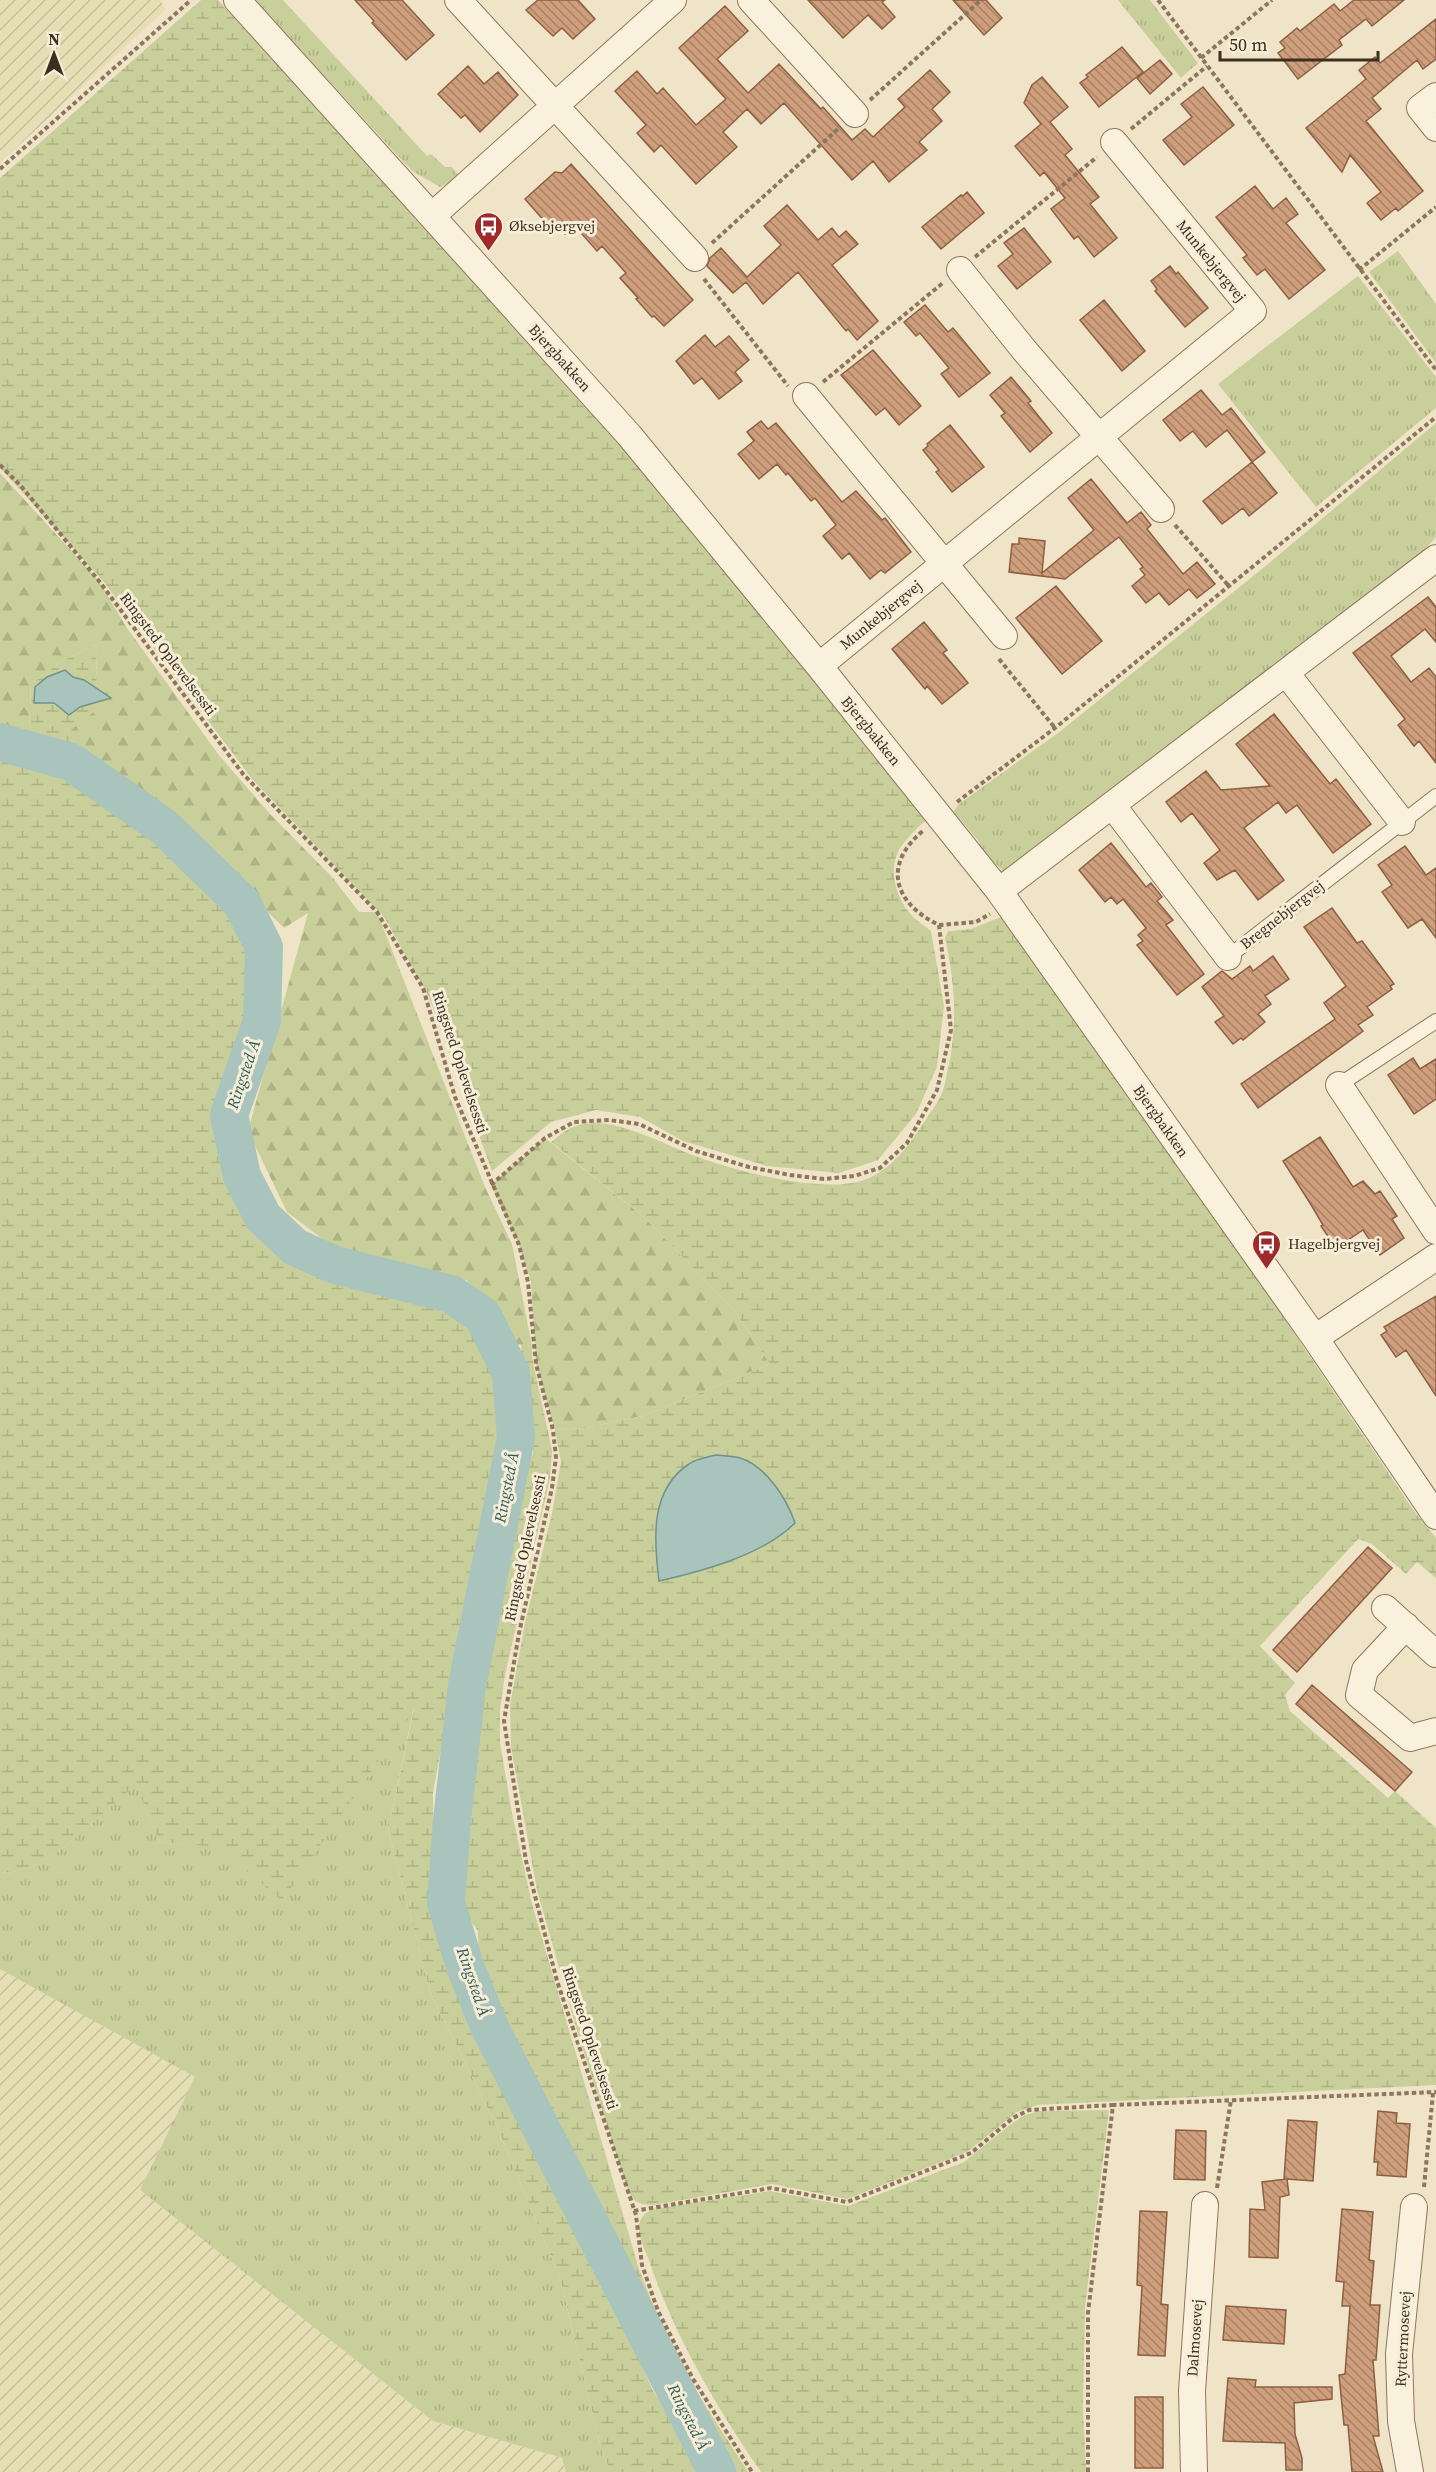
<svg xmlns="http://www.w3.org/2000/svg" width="1436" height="2472" viewBox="0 0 1436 2472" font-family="'Source Serif 4',serif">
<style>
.farmland{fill:url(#farmland-furrows)}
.grass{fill:url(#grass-tufts)}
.forest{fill:url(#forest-firs)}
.wetland{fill:url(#wetland-marsh)}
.water{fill:#a9c4bc;stroke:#6f938a;stroke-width:1.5}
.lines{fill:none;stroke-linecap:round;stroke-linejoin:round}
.river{stroke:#a9c4bc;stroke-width:38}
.building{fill:url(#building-back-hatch);stroke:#8d5f41;stroke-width:1.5}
.lane-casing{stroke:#8d765c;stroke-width:16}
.street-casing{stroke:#8d765c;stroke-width:28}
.path{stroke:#8d765c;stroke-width:4;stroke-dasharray:4.5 3;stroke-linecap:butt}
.lane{stroke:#faf1dc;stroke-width:14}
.street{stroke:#faf1dc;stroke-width:26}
.labels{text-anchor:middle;stroke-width:6;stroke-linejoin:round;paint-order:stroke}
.poi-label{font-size:15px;fill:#3d2e20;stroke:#f7eed8;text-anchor:start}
.street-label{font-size:15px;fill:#3d2e20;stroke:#f7eed8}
.water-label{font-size:16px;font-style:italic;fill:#2f5d5a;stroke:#f7eed8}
</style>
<defs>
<pattern id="farmland-furrows" width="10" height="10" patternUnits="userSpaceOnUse" patternTransform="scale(1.5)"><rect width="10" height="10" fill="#e6deb5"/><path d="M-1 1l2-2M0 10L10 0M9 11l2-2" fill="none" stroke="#c6bf9b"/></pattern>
<pattern id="grass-tufts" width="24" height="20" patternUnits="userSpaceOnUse" patternTransform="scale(1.5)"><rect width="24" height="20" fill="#c9cf9b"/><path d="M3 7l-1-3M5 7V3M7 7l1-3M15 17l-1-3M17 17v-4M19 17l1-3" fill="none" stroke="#aeb285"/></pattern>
<pattern id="forest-firs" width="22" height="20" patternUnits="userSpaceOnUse" patternTransform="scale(1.5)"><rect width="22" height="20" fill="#c9cf9b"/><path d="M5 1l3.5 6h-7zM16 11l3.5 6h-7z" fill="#aeb285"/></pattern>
<pattern id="wetland-marsh" width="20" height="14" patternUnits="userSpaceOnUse" patternTransform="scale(1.5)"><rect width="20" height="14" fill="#c9cf9b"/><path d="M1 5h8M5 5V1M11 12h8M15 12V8" fill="none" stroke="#aeb285"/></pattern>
<pattern id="building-back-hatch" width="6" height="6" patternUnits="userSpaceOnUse" patternTransform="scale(1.5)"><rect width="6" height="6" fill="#cf9f7d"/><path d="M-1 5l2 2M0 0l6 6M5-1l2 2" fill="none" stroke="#a98266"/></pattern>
</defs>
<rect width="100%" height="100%" fill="#f0e4c8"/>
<path class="farmland" d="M0 0H161L165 10 0 163Z
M0 1969 196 2077 140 2190 433 2421 562 2458 566 2472H0Z"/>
<path class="grass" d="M254 0H283L427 156 431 154 445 167H452L460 177 440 187 412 171Z
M1118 0H1150L1198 63 1181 78Z
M1398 251 1436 304V363L1369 272Z
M1358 276 1436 377V408L1316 507 1218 384Z
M1436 423V537L1419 556 1034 855 1003 871 978 846 980 843 960 819 957 821 952 814 959 804 1058 733 1268 564Z
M414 1707 388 1830 431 1995 497 2127 560 2278 601 2448 611 2472H566L562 2458 433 2421 140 2190 195 2077 0 1969V1872C42 1879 106 1810 136 1783L159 1842 219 1846 282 1900Z"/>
<path class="forest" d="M0 473 99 581 125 625 218 754 270 814 333 878 359 912H377L485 1187 512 1244 532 1346 508 1343 496 1314 466 1280 349 1259 287 1212 248 1131 308 913 284 928C236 882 195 830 141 790 119 774 93 761 70 748V730L110 698 97 688 96 645 62 661 31 684 29 731 0 725Z
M545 1138 645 1218 734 1310 770 1364 643 1416 584 1428 555 1430 536 1364 531 1282 519 1245 491 1185Z"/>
<path class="wetland" d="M201 0H218C302 92 389 183 473 276 631 451 781 634 925 821 917 828 902 843 898 852 888 872 897 901 913 917 918 922 925 926 931 931L944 1006 937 1067 916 1114 878 1160 839 1173 767 1166 683 1141 640 1117 596 1110 551 1122 492 1171 429 997 384 917 252 779 103 581 0 468V178Z
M96 645 97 688 84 680 73 677 35 703H54L69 715 80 707 111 698 71 730 70 748 29 731 31 684 62 661Z
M0 755 12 758 80 787 141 831 219 903 243 938 255 966 246 1032 221 1111 227 1151 248 1214 287 1255 356 1288 442 1303 475 1319 495 1354 507 1407 498 1480 469 1638 448 1714 433 1792V1880L454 1974 541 2146 613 2300 653 2391 690 2445 704 2472H611L601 2448 560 2278 497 2127 431 1995 388 1830 414 1709 282 1901 219 1847 159 1842 136 1784C105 1810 43 1879 0 1872Z
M1001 917 1179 1162 1414 1511 1436 1538V1578L1417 1562 1406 1574 1372 1544 1358 1539 1260 1646 1295 1683 1285 1695 1290 1711 1388 1798 1395 1791 1436 1828V2085L1037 2105 1017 2112 967 2152 847 2199 772 2184 654 2205C636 2205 632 2201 626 2185L575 2024 537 1890 511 1747 510 1705 525 1623 552 1513 561 1462 555 1430 584 1428 643 1416 770 1364 734 1310 645 1218 551 1142C558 1137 565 1130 573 1127 605 1112 660 1142 690 1154 731 1170 825 1196 867 1179 893 1168 910 1144 924 1122 930 1113 937 1104 941 1095 945 1087 946 1077 948 1069 958 1024 955 983 945 938L948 931 971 929Z
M521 1344 532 1346V1358L552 1450 550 1478 505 1675 500 1709V1743L512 1813 532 1904 639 2269 661 2325 698 2394 748 2472H725L665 2361 608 2234 541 2099 500 2022 489 1984 479 1970 478 1931 455 1898 459 1888 464 1835 466 1759 471 1711 522 1476 533 1454V1440L526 1411Z
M1109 2110 1085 2307 1083 2406 1086 2472H761C715 2405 674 2335 648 2258 644 2248 635 2230 641 2219 645 2211 653 2210 660 2208L770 2191 848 2206 964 2162 1011 2124 1025 2115 1040 2111Z"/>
<path class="water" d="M65 670 73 677 84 680 111 698 80 707 69 715 54 703H34L35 687 47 677Z
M716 1455C724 1456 733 1456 740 1458 766 1466 787 1499 795 1523 763 1555 703 1571 659 1581 654 1541 649 1490 689 1464 696 1459 708 1457 716 1455Z"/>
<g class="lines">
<path class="river" d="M0 742 71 762 164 827 242 903 264 947 262 1021 229 1115 242 1176 263 1217 295 1247 335 1265 451 1294 483 1316 511 1373 516 1437 467 1686 452 1820 446 1903 465 1966 489 2026 717 2472"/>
</g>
<path class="building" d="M355 0H402L434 35 406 60 372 23 374 21Z
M538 0H578L595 19 573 39 562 28 553 36 526 10Z
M808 0H885L882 2 895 17 882 29 868 15 843 38Z
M953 0H986L1002 18 984 35Z
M1354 0H1404L1372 26 1366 19 1339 40 1342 45 1298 79 1278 53 1285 48 1280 42 1297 28 1300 31 1334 4 1340 11Z
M725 6 748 31 717 59 748 93 779 64 821 109 823 107 852 140 865 129 873 137 905 107 898 99 930 70 950 92 932 109 942 121 919 142 927 150 889 182 873 161 852 180 784 103 761 124 747 109 723 132 737 147 696 184 661 145 654 152 637 133 646 125 615 91 637 71 657 94 663 88 696 125 726 99 679 48Z
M1436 19V59L1423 69 1417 60 1372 98 1381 109 1366 121 1423 191 1398 211 1396 208 1381 220 1367 203 1381 192 1350 155 1342 172 1306 128 1366 79 1359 70 1375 57 1380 63Z
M1122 47 1143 72 1099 107 1080 83 1088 77 1086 75Z
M1160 60 1172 74 1150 94 1137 78Z
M468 66 484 84 498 72 518 95 480 132 465 115 461 118 438 94Z
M1042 77 1068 107 1050 122 1072 149 1065 155 1099 197 1090 204 1117 238 1094 257 1078 236 1074 239 1051 209 1065 198 1044 172 1040 176 1015 146 1041 124 1024 103 1032 85Z
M1203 87 1234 125 1184 165 1163 140 1192 117 1181 104Z
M571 164 693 300 664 326 654 316 652 317 636 299 638 298 620 278 626 273 602 246 597 251 574 225 565 234 556 224H547L525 199 555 172 562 173Z
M1255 186 1273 209 1286 198 1298 214 1286 223 1325 270 1289 299 1265 269 1257 275 1243 258 1247 255 1216 217Z
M967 192 984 213 941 249 922 227 961 195 963 196Z
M787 205 818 240 832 228 839 237 846 231 858 244 832 265 878 321 857 340 848 329 846 331 798 272 763 304 746 282 733 293 707 266 710 258 721 248 747 277 781 245 764 226Z
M1024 228 1051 262 1017 289 998 266 1013 254 1004 243Z
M1170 266 1176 274 1178 272 1208 308 1185 327 1155 291 1157 289 1151 281Z
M1104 300 1145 351 1122 371 1080 320Z
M925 305 948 332 953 328 990 373 959 397 941 374 949 368 920 333 916 336 904 322Z
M705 335 715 347 729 336 749 360 735 372 742 381 719 399 702 378 694 384 676 361Z
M873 350 921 406 899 425 885 408 876 415 841 375Z
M1011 377 1031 401 1028 403 1052 433 1030 452 1001 416 1005 413 990 395Z
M1201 390 1222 415 1231 408 1265 452 1252 462 1227 430 1206 447 1193 431 1180 441 1163 420Z
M761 421 768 429 776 423 842 502 856 491 882 520 885 518 911 552 885 573 881 570 870 579 849 553 842 559 823 536 836 525 815 498 811 501 788 473 786 475 777 464 759 479 738 454 754 441 747 432Z
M950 425 984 467 952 492 936 472 939 470 923 450 928 446 927 444Z
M1252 462 1277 493 1249 516 1243 508 1222 524 1203 501Z
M1091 479 1127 523 1141 512 1151 525 1147 529 1183 574 1197 562 1215 584 1197 598 1189 589 1169 605 1159 593 1146 603 1132 586 1145 575 1140 569 1143 567 1119 537 1065 579 1009 572 1012 544H1019V538L1045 541 1042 573 1094 530 1068 498Z
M1056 586 1102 641 1062 674 1016 618Z
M1428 597 1436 607V642L1425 629 1391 656 1411 682 1429 668 1436 677V763L1419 741 1414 746 1398 725 1405 719 1353 653Z
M924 622 947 650 943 653 968 683 942 704 927 686 925 689 892 649Z
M1274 714 1330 784 1336 779 1371 824 1333 853 1297 805 1286 813 1278 802 1244 828 1284 880 1258 900 1235 870 1217 880 1204 863 1220 850 1192 813 1181 822 1166 802 1206 771 1221 790 1270 786 1236 744Z
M1111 843 1146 887 1151 883 1162 897 1157 901 1173 920 1166 925 1204 974 1177 995 1137 945 1143 941 1138 935 1146 928 1123 899 1117 904 1111 897 1105 902 1079 870Z
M1405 846 1426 875 1436 868V938L1422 919 1408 928 1382 892 1392 885 1378 865Z
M1332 908 1357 943 1362 941 1394 984 1390 986 1392 989 1367 1007 1373 1015 1358 1025 1363 1031 1258 1108 1241 1084 1335 1019 1324 1003 1346 986 1304 927Z
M1273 956 1289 979 1265 996 1271 1004 1258 1014 1265 1022 1243 1040 1241 1038 1233 1044 1215 1022 1224 1016 1202 987 1222 971 1232 979 1250 966 1253 971Z
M1413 1058 1420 1069 1436 1059V1099L1414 1114 1388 1075Z
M1320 1137 1353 1187 1363 1181 1375 1194 1380 1191 1397 1216 1392 1219 1404 1238 1380 1255 1363 1230 1336 1248 1321 1226 1323 1225 1310 1203 1283 1161Z
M1436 1296V1396L1406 1350 1396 1357 1381 1335 1387 1331 1384 1327Z
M1368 1547 1392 1568 1297 1672 1273 1650Z
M1312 1685 1412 1772 1395 1791 1296 1704Z
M1378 2111 1397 2113 1396 2123 1410 2124 1406 2177 1377 2175 1378 2162H1374Z
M1288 2120 1317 2122 1313 2181 1287 2179 1289 2195 1280 2197 1278 2258 1249 2257 1250 2209 1265 2210 1262 2182 1286 2179H1284Z
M1176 2130 1206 2131 1205 2180 1174 2179Z
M1342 2209 1373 2212 1369 2260 1374 2261 1370 2305H1380L1376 2360H1373L1379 2436H1373L1383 2472H1352L1348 2425H1344L1339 2375 1345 2374 1350 2306H1342L1344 2282 1336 2281Z
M1140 2211 1167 2212 1161 2304 1168 2305 1165 2356 1138 2355 1142 2286 1137 2285Z
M1226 2306 1286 2310 1284 2344 1223 2340Z
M1228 2378 1256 2380 1255 2387H1332V2399L1294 2403 1295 2434 1302 2458V2470H1286L1285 2443 1223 2441Z
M1135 2397H1163V2468H1135Z"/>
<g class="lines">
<defs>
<path id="lane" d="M1228 957 1436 796
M1339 1085 1436 1021"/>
<path id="street" d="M237 0 629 435 819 666 999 891 1315 1338 1436 1516
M458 0 695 258
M751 0 855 114
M1436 96 1420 108 1436 128
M433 215 673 0
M960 270 1025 351 1161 509
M806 396 1004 636
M819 666 1253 311 1114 142
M1286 673 1402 822
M1112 805 1228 957
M999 891 1436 558
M1339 1085 1436 1231
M1315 1338 1436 1257
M1385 1608 1436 1654
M1406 1626 1365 1670 1359 1695 1410 1738 1436 1731
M1194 2472 1192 2391 1205 2205
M1410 2472 1401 2421 1399 2354 1414 2207"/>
</defs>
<use href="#lane" class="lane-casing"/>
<use href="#street" class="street-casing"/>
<path class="path" d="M1158 0 1436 370
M1201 58 1272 0
M870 100 981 0
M1131 129 1207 66
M0 169 191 0
M712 243 838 129
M975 257 1097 157
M1359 270 1436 207
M704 279 788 386
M823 382 944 282
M0 465 21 486 99 581 243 774 377 912 423 988 455 1097 519 1245 528 1282 536 1364 553 1430 556 1457 552 1488 519 1633 504 1721 526 1861 557 1981 636 2215 642 2265 658 2311 693 2379 752 2472
M1175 525 1228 585
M999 659 1055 728
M957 802 1055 728 1436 417
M939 925 976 922 990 914
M491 1185 545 1138 574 1122 609 1120 639 1124 696 1151 749 1167 790 1175 824 1179 854 1176 880 1168 907 1143 937 1090 951 1030 939 925C893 903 882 864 924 830
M1424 2187 1433 2093
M1217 2188 1231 2100
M634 2211 771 2188 847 2202 971 2153 1013 2118 1029 2110 1113 2105
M1088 2472V2313L1113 2105 1436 2092"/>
<use href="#lane" class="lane"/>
<use href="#street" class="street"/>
</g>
<defs>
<symbol id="bus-pin" viewBox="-11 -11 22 30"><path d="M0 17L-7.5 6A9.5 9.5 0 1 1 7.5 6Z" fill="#9e2a2b" stroke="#f7eed8"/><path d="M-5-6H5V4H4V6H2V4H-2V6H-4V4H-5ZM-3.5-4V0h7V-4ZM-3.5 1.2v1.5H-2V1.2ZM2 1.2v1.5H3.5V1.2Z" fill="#fff"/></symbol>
</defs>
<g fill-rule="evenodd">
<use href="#bus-pin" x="472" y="210" width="33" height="45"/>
<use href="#bus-pin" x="1250" y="1228" width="33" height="45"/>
</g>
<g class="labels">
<g class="poi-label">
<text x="509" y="231">Øksebjergvej</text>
<text x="1288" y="1249">Hagelbjergvej</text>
</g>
<g class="street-label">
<text transform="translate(1211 261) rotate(51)" y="5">Munkebjergvej</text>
<text transform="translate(560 358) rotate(48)" y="5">Bjergbakken</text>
<text transform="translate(881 615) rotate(-39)" y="5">Munkebjergvej</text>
<text transform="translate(168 654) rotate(53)" y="5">Ringsted Oplevelsessti</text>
<text transform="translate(871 731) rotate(51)" y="5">Bjergbakken</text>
<text transform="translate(1282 915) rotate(-38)" y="5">Bregnebjergvej</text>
<text transform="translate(460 1062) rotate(72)" y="5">Ringsted Oplevelsessti</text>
<text transform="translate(1161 1121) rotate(55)" y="5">Bjergbakken</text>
<text transform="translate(525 1548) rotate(-78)" y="5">Ringsted Oplevelsessti</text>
<text transform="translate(590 2038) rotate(72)" y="5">Ringsted Oplevelsessti</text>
<text transform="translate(1195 2338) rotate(-86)" y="5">Dalmosevej</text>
<text transform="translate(1403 2339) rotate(-87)" y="5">Ryttermosevej</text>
</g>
<g class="water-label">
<text transform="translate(243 1074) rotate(-71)" y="6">Ringsted Å</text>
<text transform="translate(506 1487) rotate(-79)" y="6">Ringsted Å</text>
<text transform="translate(474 1982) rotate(71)" y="6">Ringsted Å</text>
<text transform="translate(689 2417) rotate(63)" y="6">Ringsted Å</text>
</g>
</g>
<g transform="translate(54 54)" stroke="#f7eed8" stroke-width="4.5" paint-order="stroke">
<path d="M0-4.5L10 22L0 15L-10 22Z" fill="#3d2e20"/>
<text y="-9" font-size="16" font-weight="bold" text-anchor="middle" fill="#3d2e20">N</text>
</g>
<path d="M1220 51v9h158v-9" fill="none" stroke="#3d2e20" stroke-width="3"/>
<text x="1229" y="51" font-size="18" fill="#3d2e20" stroke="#f7eed8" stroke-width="4.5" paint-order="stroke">50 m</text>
</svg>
